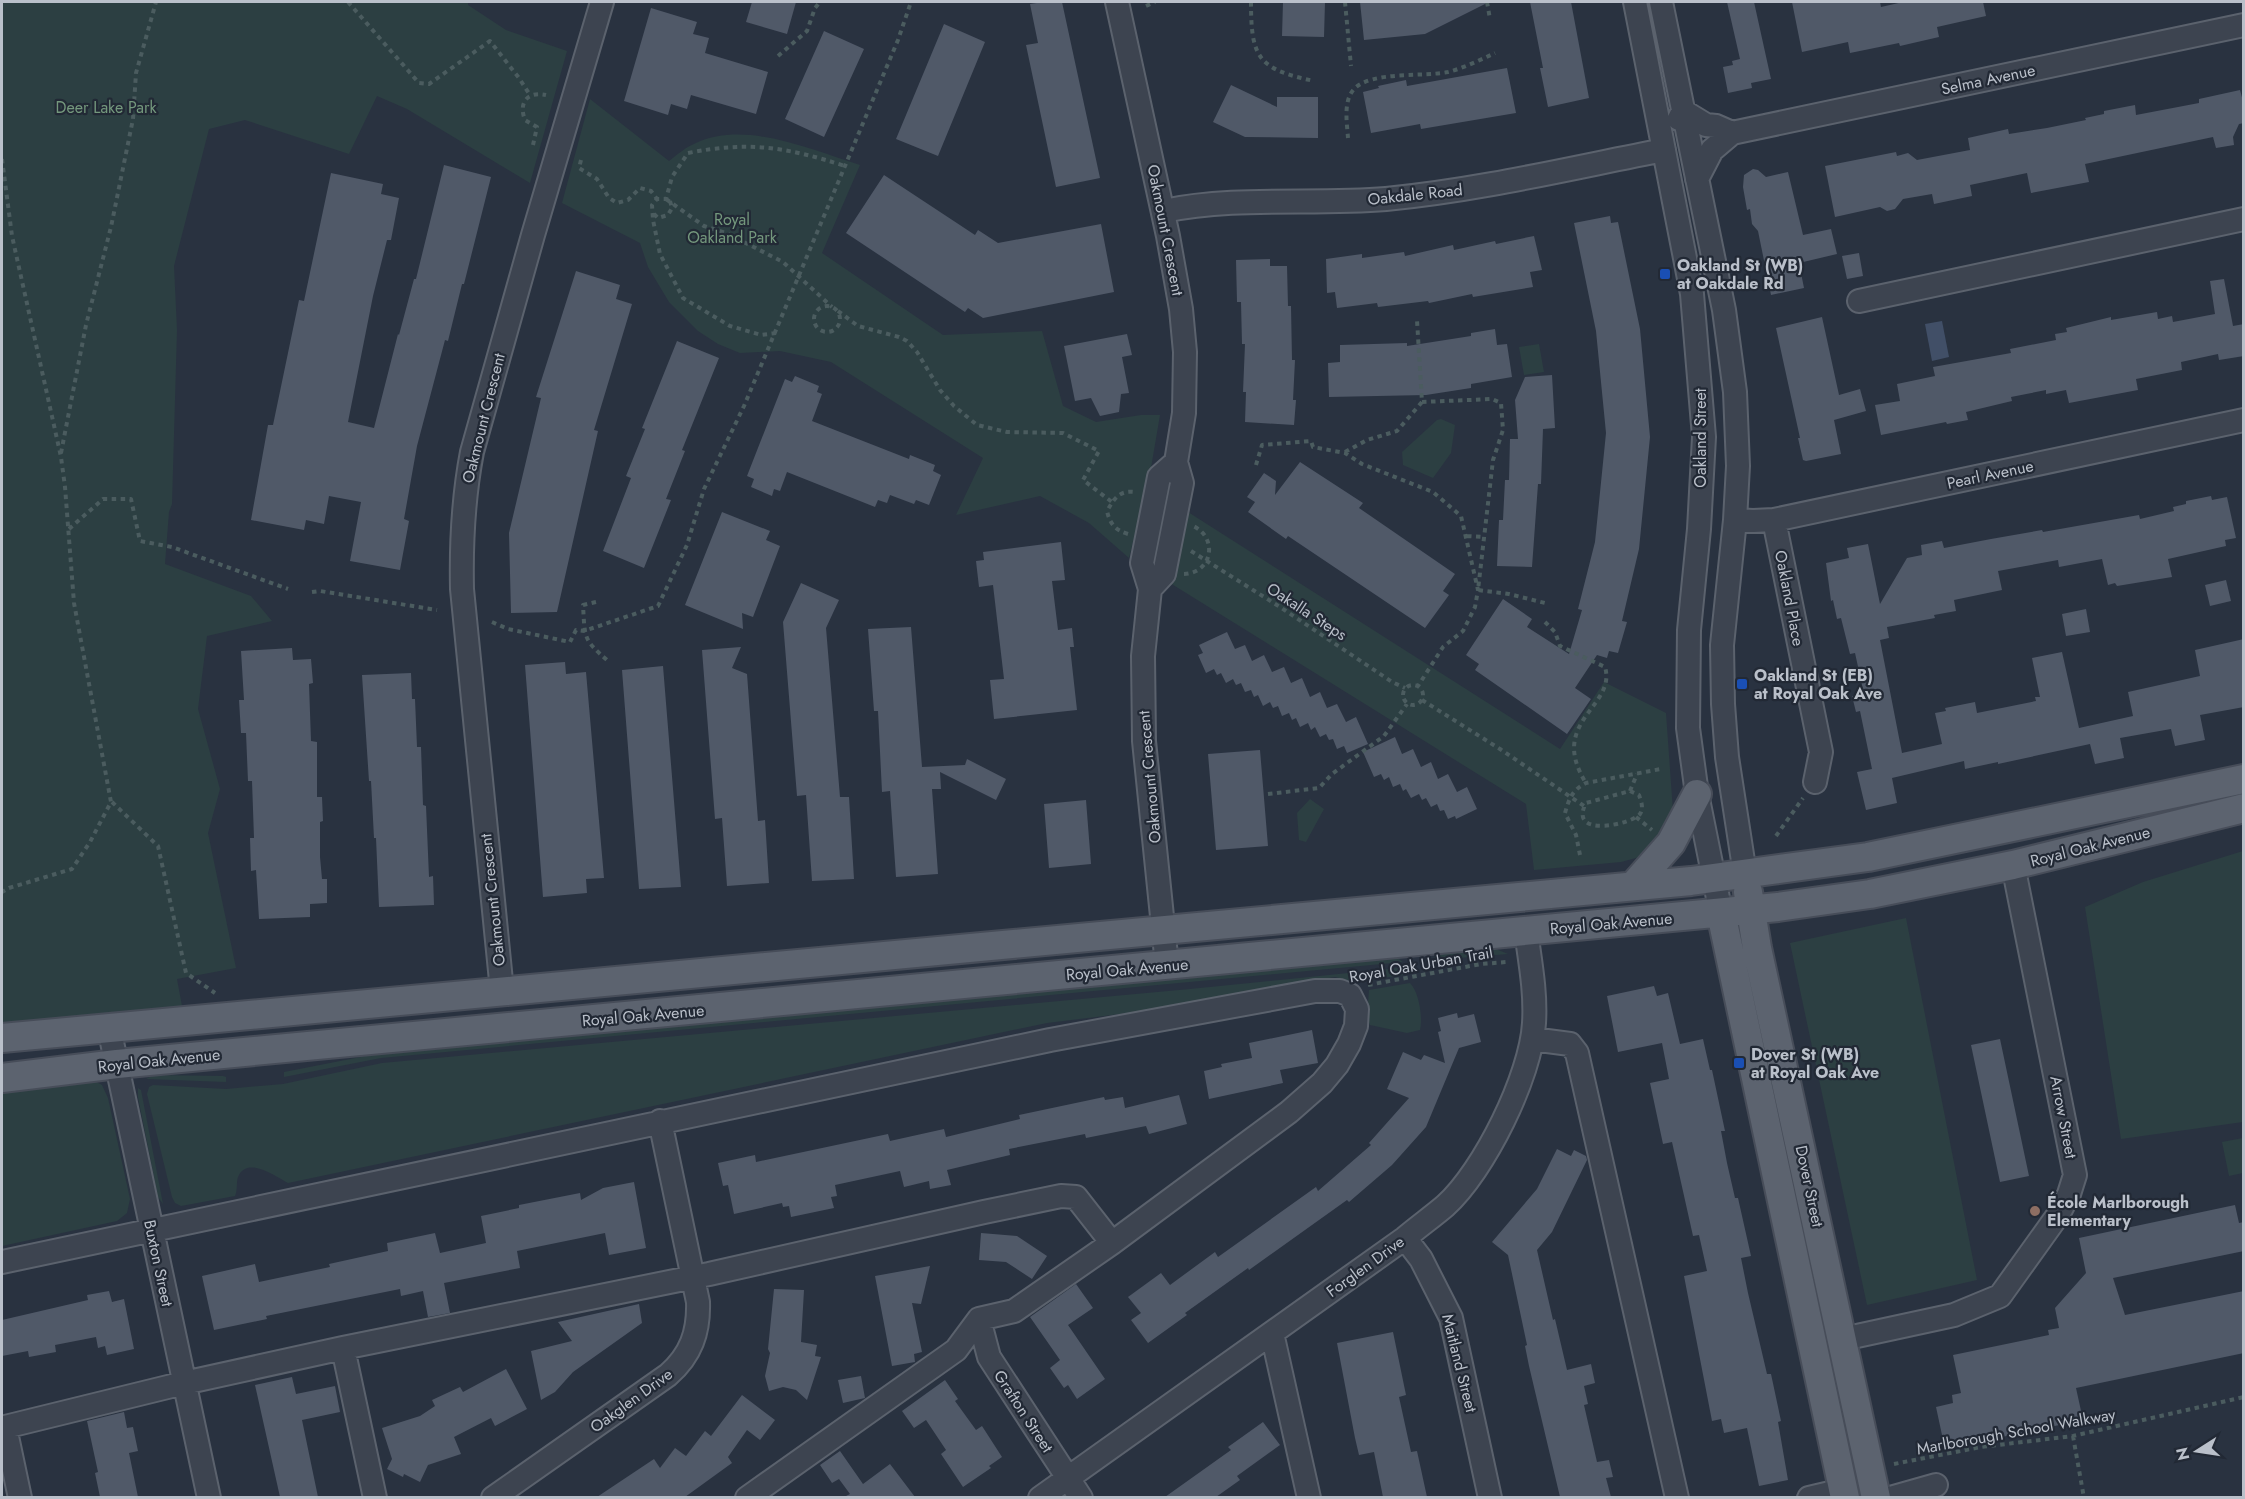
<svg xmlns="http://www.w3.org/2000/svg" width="2245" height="1499" viewBox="0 0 2245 1499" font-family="Jost,sans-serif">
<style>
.green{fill:#2c3f42}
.water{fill:#414f67}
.building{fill:#505968}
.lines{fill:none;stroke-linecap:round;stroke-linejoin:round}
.minor-casing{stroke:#5b626d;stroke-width:26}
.major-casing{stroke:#474d59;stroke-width:32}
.path{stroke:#4b5c5f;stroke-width:4;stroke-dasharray:4.5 4.5;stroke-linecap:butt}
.minor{stroke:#3d4450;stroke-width:22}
.major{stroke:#5c636f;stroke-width:28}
.transit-dot{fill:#1a4fb4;stroke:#222935;stroke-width:2}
.education-dot{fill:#8d6e63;stroke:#222935;stroke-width:2}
.labels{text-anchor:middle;stroke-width:4.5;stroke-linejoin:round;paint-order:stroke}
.street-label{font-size:16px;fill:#bac0ca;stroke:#222935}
.park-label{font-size:16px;fill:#74987d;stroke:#222935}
.poi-label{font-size:16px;font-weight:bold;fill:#bac0ca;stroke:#222935;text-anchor:start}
</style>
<rect width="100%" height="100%" fill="#293240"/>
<path class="green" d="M2 2H468V5L506 30 567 51 530 183 407 109 377 96 349 154 245 120 209 129 174 266 177 330 172 504 169 512 165 564 251 596 272 621 207 636 198 709 220 789 208 833 236 968 177 979 182 1006 2 1027Z
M590 99 669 161C678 154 686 147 696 143 746 120 811 150 860 165L822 253 943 335 1042 331 1063 406 1096 422 1141 415H1160L1151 468 1129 558 1089 523 1040 496 956 515 983 458 831 362 780 351 740 353 718 344 698 331 669 302 648 267 640 243 562 203Z
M1539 344 1544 372 1524 375 1519 347Z
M1441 419 1455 425 1451 453 1433 478 1403 465 1402 452 1437 420Z
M1188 512 1560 749 1604 682 1666 713 1673 811 1670 822 1643 856 1621 862 1534 870 1526 804 1170 583Z
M1310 799 1324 809 1306 842 1299 840 1297 813Z
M2243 851V1122L2121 1139 2085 907 2143 882Z
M1906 918 1977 1280 1867 1305 1790 943Z
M1496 949 1508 954 1433 960 1435 954Z
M1396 957 1403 962 381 1058 284 1077V1072L381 1053Z
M1407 967 1404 975 1354 982 1335 977 1161 1009 1047 1023 288 1183C276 1177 247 1155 238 1177 236 1183 238 1189 235 1196L181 1206 175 1203 172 1197 147 1094 149 1087 153 1085 226 1089 283 1084 382 1063 1190 989Z
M1410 983C1419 992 1423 1017 1420 1030L1407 1033 1370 1025 1367 1017 1369 990Z
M154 1075 223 1076 226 1077V1082L146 1079Z
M95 1081 102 1085 108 1098 130 1199 127 1213 117 1221 2 1246V1091Z
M138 1088 141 1090 163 1204 158 1197 138 1097Z
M2243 1138V1173L2229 1176 2222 1142Z"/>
<path class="water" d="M1942 321 1949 357 1932 361 1925 324Z"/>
<path class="building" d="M752 2H796L787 34 746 22Z
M1043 2H1062L1100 178 1056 187 1026 45 1038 43 1030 4Z
M1283 2H1325L1324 37 1282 36Z
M1360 2H1489L1425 34 1364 40Z
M1530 2H1571L1589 98 1548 107 1540 68H1543Z
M1727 2H1754L1771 79 1751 83 1752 88 1728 93 1723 67 1733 65 1732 61 1740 59Z
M1792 2H1880L1881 7 1903 2H1983L1986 16 1937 27 1939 37 1900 46 1899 43 1850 53 1848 42 1802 52Z
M651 8 697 22 693 34 709 38 705 53 768 72 756 114 691 95 687 109 671 104 668 115 624 101Z
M944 24 985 42 938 156 896 139Z
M824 31 864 49 824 137 785 119Z
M1507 68 1516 113 1421 129 1420 124 1371 133 1363 92 1379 88 1378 86 1406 80 1407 86Z
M1231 85 1277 107V97H1318V138L1245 137 1213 122Z
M2240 90 2244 105V123L2239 124 2233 137 2234 145 2216 148 2213 137 2085 164 2089 182 2031 193 2027 173 1970 185 1972 196 1934 204 1932 194 1903 199 1895 209 1887 211 1880 207 1835 217 1825 166 1896 152 1897 156 1908 153 1917 160 1970 150 1968 138 2008 129 2009 134 2047 128 2086 120 2085 118 2104 114V111L2135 105 2136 115 2199 103V99Z
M444 165 491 177 464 284H462L448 341 445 340 417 446 404 519 409 521 400 570 350 561 361 502 329 496 324 524 306 520 304 530 251 520 268 425H273L299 300 304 301 331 173 383 184 381 194 399 198 391 240H387L373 296 348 422 374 428 398 334 399 335 414 279H416Z
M1753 169 1758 170 1766 177 1788 172 1803 235 1831 229 1837 254 1799 263 1804 288 1771 295 1758 231 1752 224 1750 209 1747 210 1743 187 1744 175Z
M884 175 975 235 978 230 998 243 1101 224 1114 292 983 318 968 308 965 312 846 233Z
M1610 216 1611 223 1618 222 1640 329 1650 437 1639 549 1622 621 1627 622 1618 653 1609 651 1607 658 1597 655 1575 688 1591 699 1567 734 1475 670 1479 664 1466 655 1503 599 1532 619 1527 627 1569 654 1582 610 1578 609 1595 542 1606 433 1596 331 1574 223Z
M1534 236 1542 270 1530 272 1533 287 1473 297 1472 294 1429 303 1428 301 1378 307 1377 303 1337 308 1335 292 1327 293 1326 259 1362 254V258L1404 252 1405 256 1453 245 1454 250 1495 241 1496 244Z
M1859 253 1863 276 1847 279 1842 256Z
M1270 259V266H1287L1288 306H1291L1292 360H1295L1293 400H1296L1294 425 1245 422 1246 392H1243L1245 344H1242L1241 302H1237L1236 260Z
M576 271 620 285 616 299 632 304 594 430 598 431 557 612 511 613 509 533 541 398 536 397Z
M2224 279 2233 326 2244 324V356L2219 360 2218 354 2181 362 2182 370 2136 379 2138 390 2069 403 2066 390 2046 394V390L2011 397 2012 401 1966 412 1968 420 1947 424 1946 422 1881 435 1875 405 1900 401 1897 384 1935 376 1933 367 2011 353 2010 349 2056 340 2055 334 2067 332 2066 328 2111 317V320L2157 312 2158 319 2172 316 2173 322 2215 314 2210 281Z
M1822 317 1839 395 1860 389 1866 411 1834 420 1841 454 1806 461 1803 460 1798 438H1800L1776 328Z
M1495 329 1497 345 1507 344 1512 377 1471 384V388L1426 395 1329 397 1328 363 1340 362V345L1407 343V346L1471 336V333Z
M1127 334 1132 355 1122 357 1129 393 1121 394 1119 412 1100 416 1091 398 1075 401 1064 346Z
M677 341 719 358 682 450 685 451 666 499 671 500 644 568 603 551 631 478 626 476 645 429 642 428Z
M1552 375 1555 428 1543 429 1541 484H1538L1532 567 1497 566 1499 520H1503L1505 480H1509L1510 439H1518L1515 400 1525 377Z
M795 376 819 386 817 392 822 394 812 421 909 459 910 455 935 465 933 471 941 475 929 505 916 500 914 504 890 495 887 503 878 500 875 507 787 472 780 491 774 489 772 496 751 487 754 479 747 476 785 379 792 382Z
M1300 462 1363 503 1359 508 1455 574 1443 591 1449 595 1425 628 1288 536 1286 539 1248 512 1255 502 1247 497 1264 473 1276 481 1275 495Z
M2211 496 2212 500 2227 497 2236 538 2225 540 2226 546 2168 559 2172 577 2117 586 2115 583 2108 585 2102 559 2059 567 2058 560 1998 571 2002 590 1954 600 1956 611 1934 615 1935 618 1887 627 1889 638 1880 640 1902 753 1942 744 1935 713 1946 711 1945 708 1975 702 1977 713 2036 701 2035 697H2040L2032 658 2062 652 2079 728 2133 716 2128 692 2200 676 2195 650 2244 639V707L2200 715 2205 740 2175 746 2171 729 2120 738 2124 758 2095 764 2090 744 1998 764V762L1965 769 1964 761 1892 778 1897 803 1866 810 1857 772 1872 769 1860 711 1856 712 1852 696 1864 694 1855 653 1850 654 1841 618 1837 619 1833 600 1831 601 1826 563 1849 558 1847 548 1868 544 1880 604 1907 558 1922 555 1921 545 1942 541 1944 548 1991 539 2042 530 2043 532 2139 515 2140 519 2174 511 2173 507 2186 504V501Z
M722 512 770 531 766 540 780 546 753 617 742 613 743 629 685 605Z
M1061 542 1065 580 1052 581 1058 630 1072 628 1074 647H1070L1077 710 994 719 990 680 1004 679 993 585 979 587 976 561 984 560 983 552Z
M2226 580 2231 601 2210 606 2205 585Z
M801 583 839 600 826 628 840 797H849L854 879 812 881 806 795 797 796 783 622Z
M2086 609 2090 632 2066 636 2062 614Z
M911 627 922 767 965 765 967 759 1006 779 996 800 940 772 941 789H932L938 874 896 877 890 791 882 792 878 711H874L868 629Z
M1227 632 1235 649 1245 645 1252 661 1264 655 1272 672 1284 667 1291 683 1302 678 1310 697 1320 692 1327 708 1337 704 1346 722 1356 717 1368 744 1347 753 1344 746 1337 749 1333 739 1329 740 1326 734 1320 737 1315 727 1311 730 1308 723 1300 727 1296 718 1292 720 1289 713 1282 716 1278 706 1273 708 1270 702 1263 706 1258 695 1254 697 1251 690 1245 692 1241 683 1236 685 1233 679 1226 683 1221 673 1217 675 1214 669 1206 673 1198 655 1203 653 1199 645Z
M741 647 732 668 747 674 758 821 765 820 769 883 727 886 722 818 715 819 702 650Z
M292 648 293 660 311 659 313 683 309 684 311 741 317 742V797H322L323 821 320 822V857L322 879H327V903L310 904V917L259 919 256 870 251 871 250 838H254L252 781H248L246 733H241L239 700H244L241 651Z
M565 662 566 674 586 672 604 878 586 879 587 893 543 897 525 665Z
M663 666 681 887 639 889 622 670Z
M411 673 412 699H415L417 747H421L423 805 426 806 429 877 433 876 434 905 379 907 376 838H374L371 781H369L362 675Z
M1395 737 1402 754 1413 749 1421 767 1431 762 1438 779 1448 774 1457 792 1467 787 1477 809 1456 819 1455 816 1448 819 1444 810 1440 811 1437 804 1431 807 1426 798 1422 800 1419 794 1411 798 1406 789 1403 791 1400 784 1393 787 1389 777 1384 780 1381 774 1374 777 1363 752Z
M1260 750 1268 846 1216 850 1208 754Z
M1086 800 1091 864 1049 868 1044 804Z
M1654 986 1657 996 1668 993 1680 1044 1703 1039 1710 1070H1712L1725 1131H1721L1727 1163 1735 1198H1738L1751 1256 1741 1258 1748 1293 1767 1374H1771L1781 1421 1778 1422 1788 1480 1759 1486 1747 1428 1724 1433 1721 1419 1712 1421 1684 1276 1707 1271 1699 1235 1693 1236 1672 1142 1663 1144 1650 1083 1669 1079 1662 1043 1618 1052 1607 996Z
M1457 1013 1458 1018 1474 1014 1481 1042 1459 1048 1426 1127 1392 1165 1349 1202 1347 1200 1249 1270 1248 1268 1185 1313 1187 1315 1148 1343 1131 1320 1141 1313 1128 1297 1161 1273 1170 1285 1215 1252 1218 1257 1316 1187 1318 1191 1371 1145 1369 1143 1409 1098 1387 1089 1403 1052 1421 1060 1424 1055 1445 1063 1438 1032 1441 1031 1438 1018Z
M1312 1030 1318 1063 1280 1070 1283 1083 1209 1099 1204 1071 1222 1067 1221 1064 1252 1058 1249 1043Z
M2000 1039 2029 1176 2000 1182 1971 1045Z
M1179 1095 1187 1124 1149 1134 1146 1126 1086 1138 1085 1134 1009 1149 1010 1155 947 1170 951 1185 930 1189 929 1181 904 1187 900 1171 835 1185 837 1196 831 1197 834 1208 791 1217 789 1206 783 1207 782 1203 734 1214 728 1185 723 1186 718 1163 755 1155 756 1162 888 1134 890 1141 944 1129 946 1137 1020 1119 1019 1115 1104 1097 1105 1100 1123 1097 1125 1108Z
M1557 1149 1571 1156 1574 1150 1586 1156 1587 1160 1552 1232 1537 1250 1553 1320 1555 1319 1567 1370 1591 1364 1595 1383 1584 1386 1588 1404 1584 1405 1597 1462 1609 1460 1613 1477 1606 1478 1611 1497H1560L1529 1366 1525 1346 1527 1345 1508 1255 1492 1242 1537 1189Z
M634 1182 646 1248 609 1255 605 1233 517 1251 520 1268 444 1283 450 1313 428 1317 423 1291 401 1296 400 1289 266 1316 267 1319 214 1330 202 1276 255 1264 259 1282 330 1267 329 1264 388 1251 387 1243 435 1233 440 1253 486 1243 481 1216 519 1208V1205L580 1193 581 1200 603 1188Z
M2235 1205 2239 1223 2244 1222V1251L2113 1278 2125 1315 2244 1291V1353L2076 1388 2083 1420 1945 1449 1936 1407 1953 1403 1952 1395 1961 1393 1953 1355 2049 1335 2048 1330 2059 1328 2055 1308 2086 1273 2079 1238Z
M981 1233 1017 1236 1047 1256 1032 1279 1006 1262 979 1260Z
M930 1266 921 1304 912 1303 922 1352 914 1354 915 1362 892 1366 875 1276Z
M1076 1284 1093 1308 1068 1325 1105 1379 1077 1399 1068 1385 1064 1388 1050 1368 1060 1360 1030 1317Z
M774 1289 804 1290 801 1342 817 1345 815 1356 821 1357 807 1400 796 1390 783 1387 769 1391 765 1376 770 1353 768 1349Z
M109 1291 112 1302 124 1299 134 1349 107 1355 105 1346 98 1348 96 1337 55 1345 56 1352 29 1357 28 1351 2 1356V1320L88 1300 87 1295Z
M639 1304 642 1323 573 1372 555 1392 541 1400 531 1351 572 1341 558 1322Z
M1393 1332 1406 1395 1399 1397 1411 1452 1417 1451 1427 1497H1383L1374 1452 1359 1455 1355 1438 1337 1343Z
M506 1369 527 1409 495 1426 491 1418 454 1437 461 1454 428 1465 420 1482 404 1474 403 1477 387 1469 392 1459 382 1428 420 1416 435 1406 432 1400 460 1387 463 1392Z
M861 1376 865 1398 843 1403 838 1380Z
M292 1377 296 1394 335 1386 340 1412 302 1420 318 1497H280L255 1385Z
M945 1380 958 1399 955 1401 976 1430 982 1426 1002 1457 989 1466 991 1468 963 1487 941 1454 946 1450 926 1420 914 1428 902 1411Z
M742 1395 775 1420 760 1440 747 1430 728 1457 732 1463 685 1497H597L654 1459 660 1468 675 1448 686 1456 705 1431 711 1436Z
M124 1412 127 1428 133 1427 138 1451 129 1453 138 1497H100L95 1473 98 1472 87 1421Z
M1263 1422 1280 1445 1237 1476 1240 1480 1216 1497H1165L1231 1450 1228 1447Z
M840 1451 863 1484 890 1464 915 1497H844L850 1494 839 1479 832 1483 820 1465Z"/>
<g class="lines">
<defs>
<path id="minor" d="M1117 2 1168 236 1181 309 1185 352 1184 413 1176 462 1182 483 1164 574 1150 589
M1635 2 1692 294 1704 437 1699 529 1689 630 1688 728 1697 794 1721 913
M1661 2 1724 310 1735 392 1738 466 1735 520 1722 645 1723 704 1727 757 1745 874
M1679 119 1683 111 1706 125 1716 126 1732 133
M1697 179 1712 150 1732 133 2244 25
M1164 211C1236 196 1312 205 1386 199 1480 190 1571 168 1664 150
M1859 301 2244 219
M1735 520 1753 521 1774 520 2244 420
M1774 520 1821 752 1815 782
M1167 965 1144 741 1143 656 1150 589 1142 563 1159 477 1176 462
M502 991 462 589C461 542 463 499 472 452L533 235 602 2
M109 1028 209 1498
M1532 1039 1570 1044 1577 1053 1677 1498
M1405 1238 1421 1259 1451 1318 1490 1498
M2 1262 1050 1040 1315 991H1340L1350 995 1357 1009 1356 1026 1349 1044 1337 1065 1322 1083 1289 1112 1112 1243 1014 1311 979 1319 956 1350 747 1498
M979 1319 989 1357 1081 1498
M1272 1333 1309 1498
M1843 1339 1954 1315 2000 1296 2058 1215 2069 1194 2075 1175 2013 865
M343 1348 375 1498
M20 1498 5 1427 184 1383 343 1348 709 1274 984 1212 1061 1196 1076 1197 1112 1243
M493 1498 668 1375C691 1355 699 1332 698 1302L660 1121
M1040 1498 1405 1238C1418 1227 1432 1217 1445 1206 1484 1171 1531 1076 1534 1023 1536 992 1530 961 1526 931
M1809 1498 1843 1490
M1890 1498 1936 1485"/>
<path id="major" d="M1634 885 1671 843 1697 794
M1748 892 1757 948 1876 1498
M1721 913 1845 1498
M2 1038 1691 881 1868 857 2244 779
M2 1078 117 1064 1778 907 1870 894 2013 865 2244 808"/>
</defs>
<use href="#minor" class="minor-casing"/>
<use href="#major" class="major-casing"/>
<path class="path" d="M348 2 419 83 429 84 490 41 519 78 530 95
M1251 2C1251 58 1258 69 1314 81
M1345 2 1351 66
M1487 2 1490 19
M1146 6 1155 2
M778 56 807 31 815 8 820 2
M1348 138C1347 123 1343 101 1354 89 1371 71 1424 77 1448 72 1464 68 1480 60 1495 53
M533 145 537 127 525 120C518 102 528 91 546 95
M2 159 12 236 61 457 65 487 74 603 111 802 90 842 72 869 9 888 2 892
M581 160 579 168 597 179 609 198 617 203 628 200 640 188 651 191 657 199
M666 199 704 226 726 233 783 262 832 307
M654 214 658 218 668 215 672 208 670 201
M814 319a13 13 0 1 1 26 0a13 13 0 1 1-26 0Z
M838 311 858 326 899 337 907 341 917 352 940 390 954 406 977 425 1007 432 1063 433 1099 451 1083 480 1112 502
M776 333 761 335 730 326 683 298 660 254 653 220 652 205 657 199H666L672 177 688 153C749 141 786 147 845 166
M1422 402 1492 399 1501 403 1503 430 1493 460 1478 590 1509 594 1549 604
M1345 452 1367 440 1397 431 1422 402 1417 320
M61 453 86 325 111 227 133 119 136 73 156 2
M1256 465 1262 445 1311 441 1313 447 1345 453 1362 464 1433 492 1461 516 1478 590 1475 607 1463 631 1443 647 1418 686
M69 529 103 499H131L140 541 172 547 288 589
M1128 534C1115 530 1110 524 1107 511 1114 499 1119 490 1135 492
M1467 536 1484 537
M1191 551 1280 607 1392 682 1405 688
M1184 574C1213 573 1218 537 1193 526
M312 592 320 591 437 610
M596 602 583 605C585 639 583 639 608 661
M492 622 508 629 570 642 576 630 584 631 658 606 687 545 704 489 744 406 898 40 911 2
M1545 622 1555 632 1560 646 1605 667C1617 707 1547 721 1586 783
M1403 695a10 10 0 1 1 20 0a10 10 0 1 1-20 0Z
M1422 700 1500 749 1584 806
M1630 791 1639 795C1641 801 1644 808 1640 814 1633 824 1567 839 1586 803Z
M1630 791 1637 774
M1268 794 1319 788 1332 774 1384 736 1407 704
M112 802 158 846 186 973 215 993
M1636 817 1652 830
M1776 836 1803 798
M1580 855 1576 835 1565 813C1569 799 1572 790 1586 783L1661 769
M1368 985 1481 964 1507 962
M2073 1436 2084 1498
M1894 1464 1981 1447 2073 1436 2244 1397"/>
<use href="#minor" class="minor"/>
<use href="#major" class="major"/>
</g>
<g class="transit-dot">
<rect x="1659" y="268" width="12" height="12" rx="3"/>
<rect x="1736" y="678" width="12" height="12" rx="3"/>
<rect x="1733" y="1057" width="12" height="12" rx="3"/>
</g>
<circle class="education-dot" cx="2035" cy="1211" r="6"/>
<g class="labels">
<g class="street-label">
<text transform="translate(1988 79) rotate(-12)" y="6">Selma Avenue</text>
<text transform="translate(1415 194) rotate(-6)" y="6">Oakdale Road</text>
<text transform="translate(1166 230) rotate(79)" y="6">Oakmount Crescent</text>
<text transform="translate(483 418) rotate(-76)" y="6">Oakmount Crescent</text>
<text transform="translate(1700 438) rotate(-90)" y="6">Oakland Street</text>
<text transform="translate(1990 474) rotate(-12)" y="6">Pearl Avenue</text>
<text transform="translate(1790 598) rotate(79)" y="6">Oakland Place</text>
<text transform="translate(1307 611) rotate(33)" y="6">Oakalla Steps</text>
<text transform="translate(1149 777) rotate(-95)" y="6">Oakmount Crescent</text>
<text transform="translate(2090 846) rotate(-14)" y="6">Royal Oak Avenue</text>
<text transform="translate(492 900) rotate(-96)" y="6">Oakmount Crescent</text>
<text transform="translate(1611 923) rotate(-5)" y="6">Royal Oak Avenue</text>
<text transform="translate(1421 964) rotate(-10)" y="6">Royal Oak Urban Trail</text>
<text transform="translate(1127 969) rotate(-5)" y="6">Royal Oak Avenue</text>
<text transform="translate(643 1015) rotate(-5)" y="6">Royal Oak Avenue</text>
<text transform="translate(159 1060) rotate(-6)" y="6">Royal Oak Avenue</text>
<text transform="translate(2064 1117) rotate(79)" y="6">Arrow Street</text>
<text transform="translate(1810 1186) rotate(78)" y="6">Dover Street</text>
<text transform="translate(159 1263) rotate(78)" y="6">Buxton Street</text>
<text transform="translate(1365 1266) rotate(-36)" y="6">Forglen Drive</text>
<text transform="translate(1460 1363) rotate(76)" y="6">Maitland Street</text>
<text transform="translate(631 1400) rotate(-36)" y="6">Oakglen Drive</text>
<text transform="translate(1024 1411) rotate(57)" y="6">Grafton Street</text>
<text transform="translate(2016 1431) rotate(-10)" y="6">Marlborough School Walkway</text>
</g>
<g class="park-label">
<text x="106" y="113">Deer Lake Park</text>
<text x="732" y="225">Royal<tspan x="732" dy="18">Oakland Park</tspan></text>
</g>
<g class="poi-label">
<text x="1677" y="271">Oakland St (WB)<tspan x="1677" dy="18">at Oakdale Rd</tspan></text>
<text x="1754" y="681">Oakland St (EB)<tspan x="1754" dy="18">at Royal Oak Ave</tspan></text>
<text x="1751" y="1060">Dover St (WB)<tspan x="1751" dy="18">at Royal Oak Ave</tspan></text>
<text x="2047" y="1208">École Marlborough<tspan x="2047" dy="18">Elementary</tspan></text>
</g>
</g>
<rect width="2245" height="1499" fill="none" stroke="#bac0ca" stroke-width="6"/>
<g transform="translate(2197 1451) rotate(258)" stroke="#222935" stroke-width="4.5" paint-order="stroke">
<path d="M0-4.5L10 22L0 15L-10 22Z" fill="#bac0ca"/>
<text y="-9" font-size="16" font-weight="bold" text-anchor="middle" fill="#bac0ca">N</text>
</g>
</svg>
